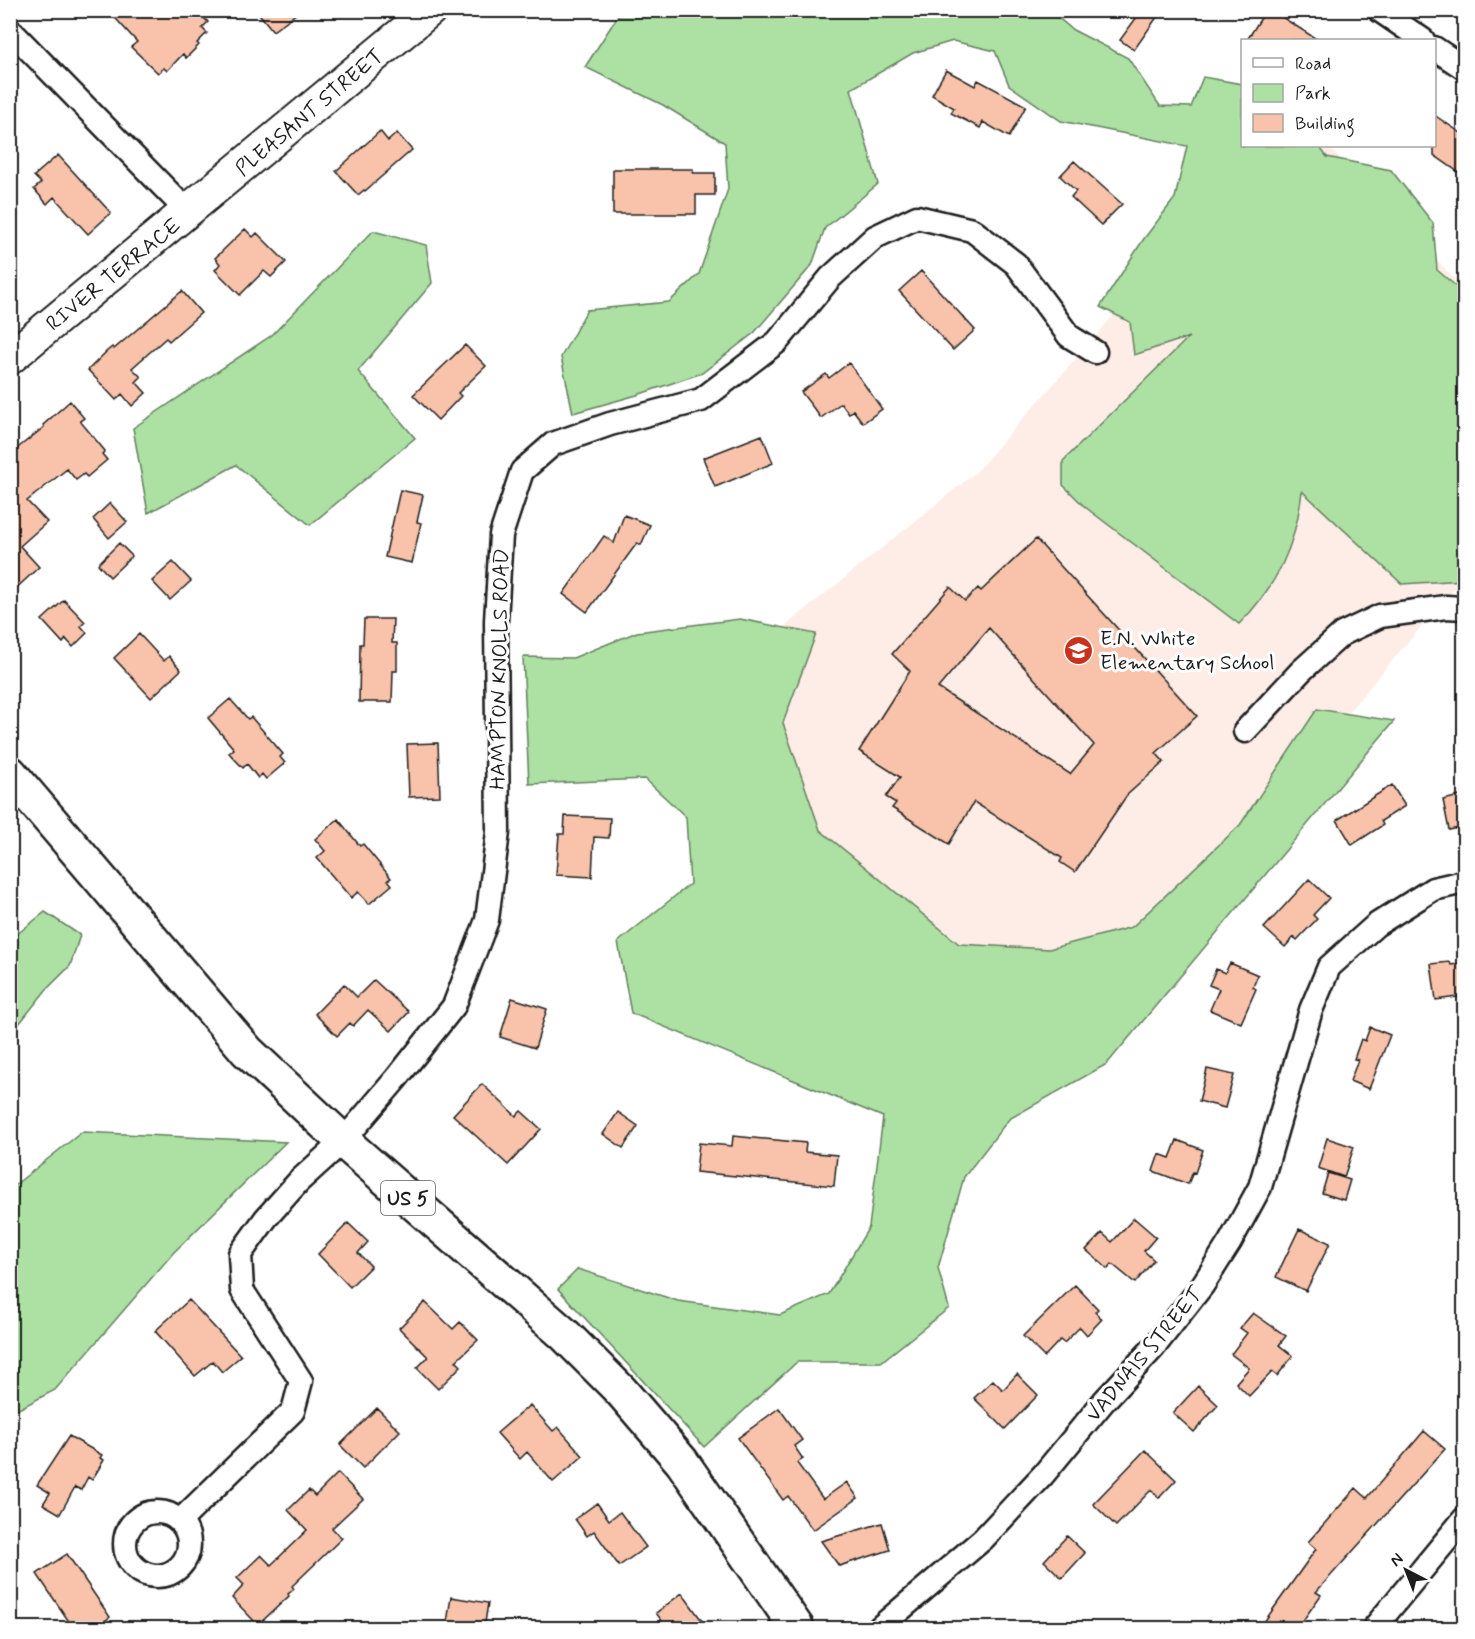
<svg xmlns="http://www.w3.org/2000/svg" width="1475" height="1639" viewBox="0 0 1475 1639" font-family="Mynerve,sans-serif">
<style>
.built{fill:#fdede6}
.green{fill:#ade1a3;stroke:#647e60;stroke-width:1.5}
.building{fill:#f8c3aa;stroke:#1c1c1c;stroke-width:1.5;fill-rule:evenodd}
.lines{fill:none;stroke-linecap:round;stroke-linejoin:round}
.street-casing{stroke:#1c1c1c;stroke-width:27}
.secondary-casing{stroke:#1c1c1c;stroke-width:36}
.primary-casing{stroke:#1c1c1c;stroke-width:38}
.street{stroke:#fff;stroke-width:22}
.secondary{stroke:#fff;stroke-width:32}
.primary{stroke:#fff;stroke-width:33}
.labels{text-anchor:middle;stroke-width:6;stroke-linejoin:round;paint-order:stroke}
.shield{fill:#fff;stroke:#606060;stroke-width:1.5}
.shield-label{font-size:20px;font-weight:bold;fill:#1c1c1c}
.street-label{font-size:21px;fill:#1c1c1c;stroke:#fff}
.poi-label{font-size:21px;fill:#1c1c1c;stroke:#fff;text-anchor:start}
</style>
<rect width="100%" height="100%" fill="#fff"/>
<filter id="ink" filterUnits="userSpaceOnUse"><feTurbulence type="fractalNoise" baseFrequency=".0167" numOctaves="2"/><feDisplacementMap in="SourceGraphic" scale="12" xChannelSelector="R" yChannelSelector="G"/><feConvolveMatrix kernelMatrix="1 2 1 2 8 2 1 2 1" color-interpolation-filters="sRGB"/></filter>
<g filter="url(#ink)">
<path class="built" d="M1257 146H1328L1464 289V577L1035 1077 666 722 975 473 1090 343Z"/>
<path class="green" d="M621 11H1050L1073 30 1128 58 1160 106 1191 107 1203 77 1242 84V146H1319L1327 157 1391 170 1433 223 1437 270 1464 293V580L1402 584 1302 491C1296 545 1277 586 1239 624L1085 507 1063 485V461L1189 337 1134 355 1130 322 1100 307 1143 240 1175 198 1187 146 1061 121 1009 85 995 51 953 41 913 53 851 89 878 184 825 228 812 265 754 333 702 373 637 395 573 413 561 357 587 310 669 302 699 274 728 189 725 143 663 105 585 67Z
M373 231 426 245 432 283 358 371 415 438 310 525 236 465 148 513 133 428 272 335Z
M740 619 816 634 783 723 820 830 959 944 1049 949 1132 927 1240 825 1317 709 1394 721 1107 1064 1009 1119 964 1177 938 1268 949 1308 881 1362H797L704 1447 558 1289 578 1269 678 1301 780 1315 829 1294 869 1227 883 1117 631 1013 618 942 690 884 686 817 645 779 529 784 523 657 573 658 637 632Z
M45 912 80 935 70 966 46 990 11 1034V939Z
M82 1132 286 1142 174 1252 55 1390 11 1413V1188Z"/>
<path class="building" d="M108 10H196L208 22 202 28 207 33 197 43 199 45 186 58 183 54 167 71 164 68 158 73 131 47 137 42Z
M256 10H301L273 31Z
M1142 10H1162L1134 50 1120 40Z
M1266 10H1271L1318 40H1247Z
M946 70 975 86 978 80 1026 106 1009 137 983 122 980 128 951 113 954 108 932 95Z
M1434 115 1464 135V176L1434 155Z
M380 131 388 141 397 133 412 150 365 191 364 190 358 195 336 171Z
M58 155 111 213 88 234 54 197 47 204 34 189 41 183 34 176Z
M1074 161 1122 204 1101 225 1071 197 1076 191 1060 176Z
M613 169H693V173H715V195H696V214H613Z
M245 229 253 237 257 233 286 262 271 277 264 271 240 295 215 270 220 264 215 258Z
M921 271 975 330 953 350 899 291Z
M182 291 201 313 169 341 166 338 132 368 141 377 136 382 146 393 132 406 122 394 116 400 88 370 106 352 112 347 114 349Z
M465 345 486 366 458 393 461 396 438 420 413 395Z
M849 363 882 409 863 423 853 410 849 414 841 403 821 418 801 392 826 374 829 378Z
M70 401 84 418 80 421 105 451 102 454 107 460 87 477 84 474 76 480 67 469 27 501 47 522 20 546 39 567 10 594V454L44 427 43 425Z
M762 435 773 463 715 487 703 458Z
M400 490 423 495 417 522 421 523 412 563 385 557Z
M110 503 127 522 109 538 93 519Z
M624 515 650 525 641 545 637 543 587 612 563 594 604 536 614 543Z
M1036 539 1197 716 1156 753 1164 762 1127 795 1075 872 1060 862 1062 858 974 802 949 844 892 808 896 803 886 797 900 777 859 751 910 671 892 654 950 587 965 601 978 588 981 591ZM989 628 1094 745 1070 774 938 688Z
M119 543 132 556 110 577 98 564Z
M173 562 191 581 170 600 152 581Z
M64 600 85 622 81 626 87 633 73 647 66 639 63 643 42 620Z
M364 619H393L392 643H397V671H393L392 702H359L360 644H363Z
M139 634 164 661 169 656 181 670 151 698 114 658Z
M230 699 248 719 251 717 283 754 280 757 285 763 266 779 262 774 258 778 247 764 243 768 229 753 234 749 208 718Z
M438 743 440 796 409 797 407 744Z
M1392 785 1405 806 1381 821 1383 825 1352 845 1337 820Z
M1464 795V827L1449 830 1443 800Z
M565 816 610 818 609 838 594 837 592 877 556 875 559 834H564Z
M338 819 360 846 363 844 391 878 388 880 392 885 369 904 358 892 351 898 317 858 325 851 315 839Z
M1309 879 1329 898 1313 915 1317 919 1297 940 1294 937 1285 947 1264 928Z
M1450 962 1451 965 1464 963V996L1436 1000 1431 964Z
M1230 963 1258 975 1253 987 1256 989 1241 1023 1210 1010 1219 989 1209 985 1216 969 1225 973Z
M374 980 409 1012 391 1031 368 1010 353 1026 350 1023 337 1036 315 1014 344 984 357 997Z
M512 998 547 1009 535 1048 500 1037Z
M1370 1027 1390 1035 1369 1089 1350 1081 1358 1060 1354 1059 1361 1039 1365 1041Z
M1207 1069 1234 1075 1225 1108 1199 1101Z
M482 1084 516 1116 521 1111 541 1129 508 1165 453 1115Z
M618 1112 638 1126 623 1148 603 1134Z
M733 1136 806 1143 805 1152 837 1155 834 1186 696 1172 699 1143 732 1146Z
M1327 1138 1354 1147 1344 1177 1318 1168Z
M1177 1140 1203 1150 1195 1173 1193 1172 1188 1184 1153 1171 1159 1154 1170 1158Z
M1328 1173 1350 1180 1344 1200 1322 1193Z
M1134 1218 1156 1237 1144 1251 1154 1260 1135 1283 1112 1264 1108 1269 1086 1250 1102 1233 1112 1242Z
M348 1223 368 1242 358 1253 371 1266 350 1287 318 1254Z
M1299 1229 1330 1243 1306 1291 1276 1277Z
M1075 1285 1098 1309 1095 1312 1102 1319 1087 1335 1080 1327 1064 1343 1060 1340 1044 1357 1023 1336Z
M189 1300 241 1356 222 1372 213 1361 195 1376 155 1331Z
M425 1302 453 1329 460 1322 478 1340 456 1361 461 1366 438 1389 417 1368 428 1357 399 1328Z
M1253 1313 1286 1336 1279 1345 1293 1356 1277 1376 1272 1372 1249 1396 1236 1383 1249 1368 1231 1354 1247 1333 1240 1328Z
M1017 1374 1038 1395 1005 1429 974 1398 993 1380 1003 1390Z
M1198 1386 1218 1405 1194 1432 1173 1413Z
M530 1405 553 1431 558 1427 583 1456 553 1482 527 1452 520 1459 497 1433Z
M377 1408 400 1431 363 1468 340 1445Z
M779 1408 802 1440 794 1446 803 1459 797 1463 823 1499 847 1482 858 1498 813 1530 788 1496 783 1500 738 1438Z
M1424 1431 1445 1449 1316 1592 1321 1595 1297 1629H1259L1316 1549 1308 1542 1356 1488 1367 1498Z
M69 1436 102 1455 100 1458 104 1460 92 1480 88 1477 81 1490 75 1487 60 1514 43 1504 50 1493 37 1485Z
M1145 1450 1176 1480 1159 1498 1151 1490 1116 1526 1093 1504Z
M338 1473 363 1499 332 1528 342 1538 292 1586 294 1589 288 1594 289 1596 258 1625 232 1598 244 1585 237 1578 261 1555 271 1565 307 1530 288 1510 309 1490 315 1496Z
M597 1503 609 1520 620 1512 646 1547 619 1566 594 1531 587 1536 575 1519Z
M882 1523 890 1550 839 1566 821 1541Z
M1067 1536 1085 1553 1062 1578 1044 1561Z
M67 1554 110 1617 94 1629H74L37 1574Z
M682 1593 708 1629H668L656 1613Z
M451 1597 488 1603 484 1629H446Z"/>
<g class="lines">
<defs>
<path id="street" d="M1379 10 1423 40
M10 30 188 212
M1434 48 1464 68
M1245 731 1301 671 1342 634 1380 616 1446 607 1464 608
M125 1544a32 32 0 1 1 64 0a32 32 0 1 1-64 0Z
M180 1521 293 1411 301 1381 242 1290 240 1254 266 1218 299 1181 343 1141 396 1079 454 1006 487 920 498 832 496 621 501 535 522 471 553 444 610 424 701 400 777 342 830 278 875 237 917 217 972 230 1016 264 1069 336 1095 352
M879 1628 983 1539 1043 1475 1104 1401 1154 1347 1202 1286 1230 1242 1260 1187 1311 1010 1329 967 1376 925 1433 889 1464 882
M1374 1628 1464 1519"/>
<path id="secondary" d="M10 358 430 10"/>
<path id="primary" d="M10 773 247 1051 343 1141 565 1335 621 1391 682 1462 797 1628"/>
</defs>
<use href="#street" class="street-casing"/>
<use href="#secondary" class="secondary-casing"/>
<use href="#primary" class="primary-casing"/>
<use href="#street" class="street"/>
<use href="#secondary" class="secondary"/>
<use href="#primary" class="primary"/>
</g>
</g>
<defs>
<symbol id="school-disc" viewBox="-11 -11 22 22"><circle r="9.5" fill="#c8321e" stroke="#fff"/><path d="M0-5L7-2L0 1L-7-2ZM-4 1L0 2.5L4 1V4Q0 6-4 4Z" fill="#fff"/></symbol>
</defs>
<g fill-rule="evenodd">
<use href="#school-disc" x="1062" y="634" width="33" height="33"/>
</g>
<g class="labels">
<rect class="shield" x="381" y="1181" width="54" height="34" rx="4.5"/>
<g class="shield-label">
<text x="408" y="1205">US 5</text>
</g>
<g class="street-label">
<text transform="translate(309 112) rotate(-40)" y="7">PLEASANT STREET</text>
<text transform="translate(113 274) rotate(-39)" y="7">RIVER TERRACE</text>
<text transform="translate(499 669) rotate(-89)" y="7">HAMPTON KNOLLS ROAD</text>
<text transform="translate(1144 1354) rotate(-50)" y="7">VADNAIS STREET</text>
</g>
<g class="poi-label">
<text x="1100" y="645">E.N. White<tspan x="1100" dy="24">Elementary School</tspan></text>
</g>
</g>
<rect width="1475" height="1639" fill="none" stroke="#fff" stroke-width="36"/>
<rect x="18" y="18" width="1439" height="1603" fill="none" stroke="#1c1c1c" stroke-width="2" filter="url(#ink)"/>
<rect x="1241" y="39" width="195" height="108" fill="#ffffff" stroke="#a4a4a4" stroke-width="1.5"/>
<rect x="1253" y="58" width="30" height="9" fill="#ffffff" stroke="#a4a4a4" stroke-width="1.5"/>
<text x="1295" y="69" font-size="18" fill="#1c1c1c">Road</text>
<rect x="1253" y="84" width="30" height="18" fill="#ade1a3" stroke="#a4a4a4" stroke-width="1.5"/>
<text x="1295" y="99" font-size="18" fill="#1c1c1c">Park</text>
<rect x="1253" y="114" width="30" height="18" fill="#f8c3aa" stroke="#a4a4a4" stroke-width="1.5"/>
<text x="1295" y="129" font-size="18" fill="#1c1c1c">Building</text>
<g transform="translate(1406 1570) rotate(318)" stroke="#ffffff" stroke-width="4.5" paint-order="stroke">
<path d="M0-4.5L10 22L0 15L-10 22Z" fill="#1c1c1c"/>
<text y="-9" font-size="16" font-weight="bold" text-anchor="middle" fill="#1c1c1c">N</text>
</g>
</svg>
